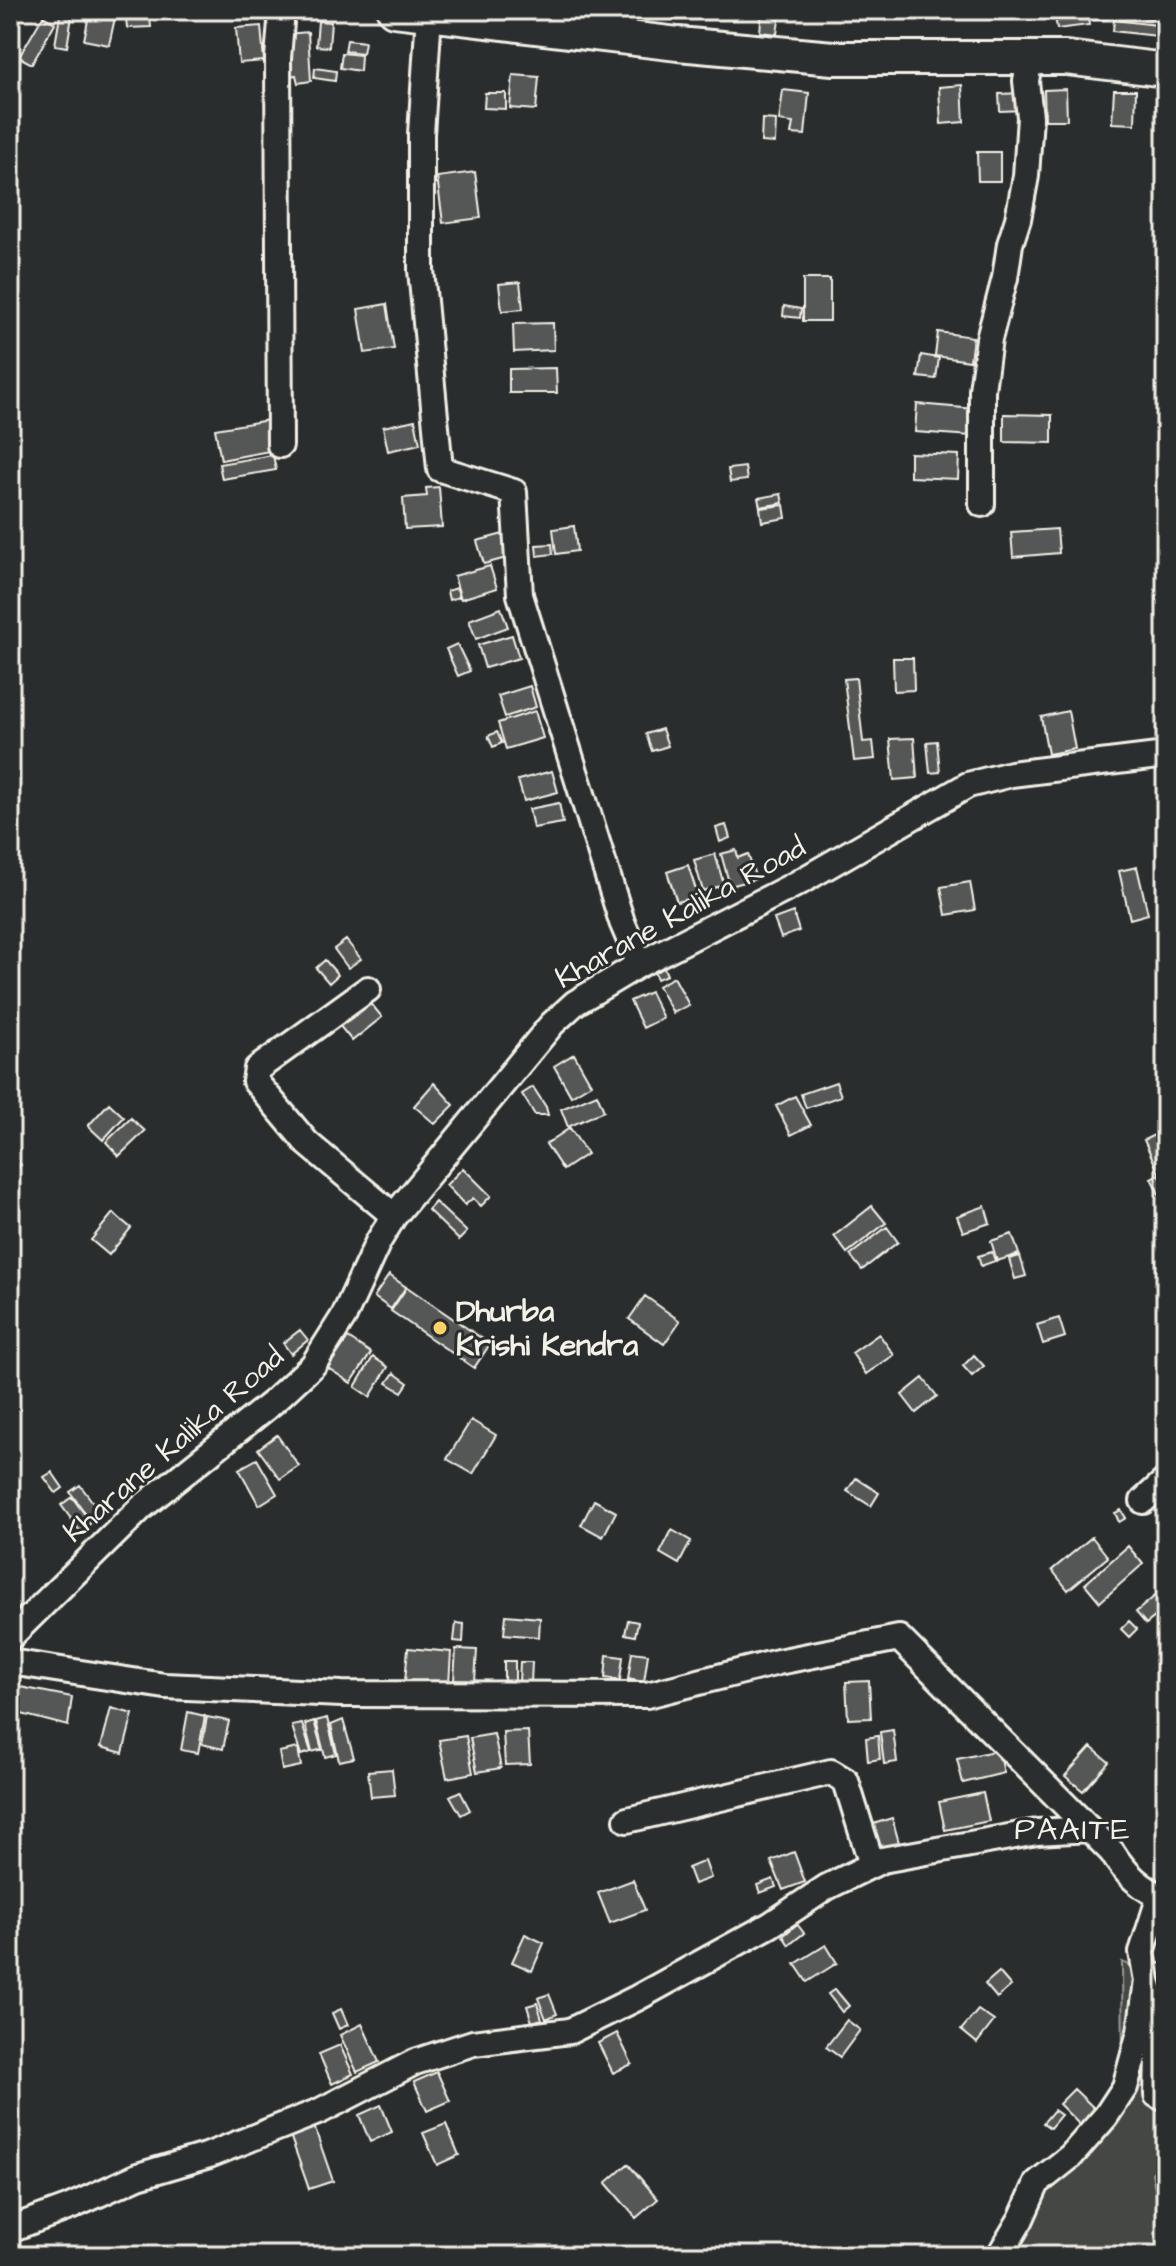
<svg xmlns="http://www.w3.org/2000/svg" width="1176" height="2266" viewBox="0 0 1176 2266" font-family="'Architects Daughter',sans-serif">
<style>
.green{fill:#444645;stroke:#9c9c96;stroke-width:2}
.building{fill:#555756;stroke:#f4f1e8;stroke-width:2}
.lines{fill:none;stroke-linecap:round;stroke-linejoin:round}
.minor-casing{stroke:#f4f1e8;stroke-width:30}
.major-casing{stroke:#f4f1e8;stroke-width:38}
.minor{stroke:#2a2d2e;stroke-width:24}
.major{stroke:#2a2d2e;stroke-width:32}
.poi-dot{fill:#ffd166;stroke:#2a2d2e;stroke-width:3}
.labels{text-anchor:middle;stroke-width:6;stroke-linejoin:round;paint-order:stroke}
.street-label{font-size:30px;fill:#f4f1e8;stroke:#2a2d2e}
.poi-label{font-size:30px;font-weight:bold;fill:#f4f1e8;stroke:#2a2d2e;text-anchor:start}
.neighbourhood-label{font-size:32px;letter-spacing:2px;fill:#f4f1e8;stroke:#2a2d2e}
</style>
<rect width="100%" height="100%" fill="#2a2d2e"/>
<filter id="ink" filterUnits="userSpaceOnUse"><feTurbulence type="fractalNoise" baseFrequency=".0125" numOctaves="2"/><feDisplacementMap in="SourceGraphic" scale="16" xChannelSelector="R" yChannelSelector="G"/><feConvolveMatrix kernelMatrix="1 2 1 2 8 2 1 2 1" color-interpolation-filters="sRGB"/></filter>
<g filter="url(#ink)">
<path class="green" d="M1122 1962 1166 1980V2158L1152 2173 1166 2244V2256H1004L1016 2197 1090 2134 1123 2066Z"/>
<path class="building" d="M61 10H73L67 47 55 45Z
M90 10 116 13 109 45 84 40Z
M645 10H662L661 17 644 14Z
M762 10 780 13 777 34 760 32Z
M1054 10H1087L1089 25 1057 29Z
M1093 10H1107L1108 19 1094 20Z
M1115 10H1158V19L1115 15Z
M43 16 55 23 32 64 19 57Z
M150 17 151 27 127 28 126 18Z
M1114 20 1166 26V37L1113 31Z
M318 21 331 22 329 47 316 46Z
M261 26 264 61 239 63 236 28Z
M308 32 311 81 298 83 296 75 290 76 287 34Z
M347 40 365 42 363 53 345 51Z
M342 53 361 55 360 71 340 68Z
M315 68 336 71 335 81 314 78Z
M513 75 539 77 536 110 510 108Z
M962 85 964 122 941 124 939 87Z
M1066 89 1067 120H1045L1044 90Z
M783 90 809 93 805 135 791 134 793 123 779 121Z
M1114 90H1136L1135 124 1112 123Z
M485 93H506V109L484 108Z
M1023 93 1024 110 1000 111 999 94Z
M762 119 776 120 775 143 761 142Z
M977 152H1000V181H978Z
M475 172 481 218 443 223 437 177Z
M803 279H830V321H803Z
M520 282 523 309 502 311 499 284Z
M387 304 394 349 365 353 358 309Z
M784 306 801 309 800 318 783 316Z
M553 323 554 350 514 352 513 324Z
M938 332 973 337 970 361 935 356Z
M921 355 939 358 936 379 918 377Z
M556 368 557 393H509V369Z
M917 404 975 409 972 436 915 432Z
M1004 414 1052 415V443L1004 442Z
M269 420 275 450 221 460 215 429Z
M415 420 420 444 388 451 383 427Z
M910 453 959 455 958 479 910 477Z
M273 455 276 470 222 479 219 464Z
M745 467 747 480 730 482 728 469Z
M439 487 442 527 405 529 403 498 427 496 426 488Z
M781 494 783 503 760 507 758 498Z
M784 505 786 518 762 522 760 508Z
M574 526 577 551 556 554 553 529Z
M1057 529 1059 553 1013 557 1011 532Z
M507 533 514 556 484 564 477 541Z
M552 544 553 554 537 556 536 545Z
M490 566 497 588 461 599 454 576Z
M457 588 459 597 449 600 447 591Z
M501 608 508 627 476 639 469 620Z
M512 635 519 658 485 668 478 645Z
M457 644 470 671 458 676 446 649Z
M893 658H913L914 690 894 691Z
M856 678 863 742 873 741 875 759 854 761 844 679Z
M530 686 536 707 505 717 498 696Z
M535 711 543 738 506 749 498 723Z
M1068 711 1075 749 1048 754 1041 717Z
M662 729 668 746 652 751 646 734Z
M497 732 502 743 493 747 488 736Z
M914 738 917 778 894 780 890 739Z
M937 741 940 772 930 773 927 742Z
M552 771 558 792 524 801 518 780Z
M559 803 563 823 533 828 529 809Z
M726 825 730 838 720 842 716 828Z
M736 850 738 858 748 854 756 879 730 886 721 854Z
M715 854 724 885 703 891 694 860Z
M688 865 698 896 677 902 667 872Z
M1137 867 1148 914 1130 919 1119 871Z
M970 882 975 910 946 915 941 887Z
M793 912 799 931 781 938 774 919Z
M346 940 361 959 348 968 334 949Z
M325 960 338 975 329 983 316 968Z
M664 968 667 975 657 979 654 972Z
M674 977 689 1005 673 1013 658 986Z
M650 992 663 1018 643 1028 630 1001Z
M369 1001 382 1017 352 1041 339 1025Z
M574 1054 591 1084 571 1096 554 1066Z
M836 1082 841 1096 806 1108 801 1094Z
M434 1083 454 1105 435 1124 414 1106Z
M533 1087 546 1107 548 1115H535L522 1094Z
M597 1094 604 1111 568 1127 561 1109Z
M795 1096 811 1125 791 1135 776 1106Z
M109 1103 124 1117 103 1140 88 1126Z
M131 1118 145 1131 119 1156 106 1142Z
M570 1128 587 1154 563 1170 546 1144Z
M1164 1130 1166 1170 1159 1173 1144 1140Z
M10 1149 21 1165 10 1173Z
M463 1168 491 1196 481 1206 473 1198 465 1205 446 1185Z
M1159 1174 1166 1187V1196L1161 1198 1151 1178Z
M435 1202 467 1232 459 1240 428 1210Z
M872 1206 886 1223 847 1253 834 1236Z
M985 1206 990 1223 963 1232 957 1216Z
M113 1213 131 1228 109 1255 91 1240Z
M887 1227 898 1242 862 1270 850 1255Z
M1012 1234 1019 1254 997 1261 991 1241Z
M992 1252 995 1261 981 1266 978 1256Z
M1020 1256 1026 1276 1015 1279 1009 1259Z
M389 1275 406 1287 391 1309 374 1297Z
M407 1287 490 1344 474 1368 391 1311Z
M645 1296 680 1321 664 1344 629 1319Z
M1059 1318 1065 1337 1043 1344 1037 1325Z
M300 1330 308 1340 291 1354 283 1343Z
M879 1334 894 1355 866 1374 852 1353Z
M348 1338 371 1353 351 1383 328 1368Z
M974 1355 984 1366 972 1376 963 1366Z
M373 1357 388 1367 370 1397 355 1387Z
M394 1373 408 1383 402 1392 387 1383Z
M923 1378 937 1396 916 1413 902 1395Z
M471 1420 496 1435 473 1474 447 1459Z
M277 1435 299 1466 280 1479 258 1449Z
M257 1459 277 1494 259 1505 239 1469Z
M52 1472 63 1488 56 1493 44 1477Z
M856 1478 879 1493 871 1506 847 1491Z
M80 1485 101 1513 91 1521 70 1492Z
M72 1497 91 1523 80 1531 61 1505Z
M594 1500 616 1512 603 1537 581 1525Z
M1121 1510 1126 1518 1119 1522 1115 1513Z
M672 1530 691 1541 679 1564 660 1553Z
M1092 1537 1108 1557 1068 1590 1052 1570Z
M1128 1546 1143 1564 1100 1602 1085 1584Z
M1161 1591 1166 1597V1608L1146 1624 1136 1612Z
M506 1615 540 1618 539 1637 504 1634Z
M628 1620 638 1622 635 1636 625 1634Z
M1129 1621 1137 1629 1129 1637 1121 1629Z
M456 1623 464 1624 463 1642 454 1641Z
M408 1648 451 1652 449 1684 405 1681Z
M456 1649 477 1650 475 1681 454 1680Z
M632 1652 648 1654 644 1682 628 1679Z
M607 1655 623 1657 620 1680 605 1678Z
M504 1661H515V1682L504 1683Z
M520 1662H532L531 1683 519 1682Z
M869 1681 871 1718 848 1719 846 1682Z
M10 1685 72 1697 68 1726 10 1711Z
M111 1708 133 1714 123 1753 101 1747Z
M188 1712 205 1716 198 1753 181 1750Z
M207 1717 229 1721 223 1749 202 1744Z
M327 1718 336 1754 325 1757 316 1721Z
M343 1720 354 1758 339 1761 331 1725Z
M314 1721 322 1749 312 1752 305 1724Z
M302 1724 311 1752 301 1755 292 1726Z
M893 1730 897 1762 884 1764 880 1732Z
M528 1731 530 1764 505 1765 503 1732Z
M494 1734 501 1768 477 1772 470 1738Z
M466 1736 473 1773 447 1778 439 1740Z
M878 1736 880 1759 868 1761 866 1738Z
M1091 1747 1109 1762 1083 1791 1065 1776Z
M298 1748 301 1766 282 1770 279 1752Z
M999 1750 1004 1773 963 1783 957 1759Z
M392 1769 395 1795 371 1797 368 1771Z
M460 1791 470 1810 461 1815 450 1796Z
M983 1793 989 1821 945 1830 939 1802Z
M892 1818 900 1846 878 1852 870 1825Z
M794 1852 805 1882 783 1890 771 1861Z
M705 1861 711 1878 694 1884 688 1868Z
M773 1879 776 1887 760 1893 757 1885Z
M633 1880 645 1910 610 1923 598 1893Z
M797 1924 804 1933 789 1945 783 1936Z
M525 1934 544 1943 532 1971 512 1962Z
M826 1945 837 1963 807 1982 795 1964Z
M1166 1961V1987L1163 1988 1155 1965Z
M999 1972 1011 1986 997 1998 985 1984Z
M835 1989 849 2006 842 2012 828 1994Z
M549 1994 557 2014 546 2019 538 1998Z
M537 2003 542 2019 532 2022 527 2006Z
M341 2009 348 2025 339 2029 332 2013Z
M978 2010 994 2021 977 2043 961 2030Z
M847 2020 860 2030 840 2057 826 2047Z
M362 2024 379 2062 357 2072 340 2035Z
M617 2033 632 2064 613 2073 598 2043Z
M340 2045 353 2074 332 2084 319 2054Z
M437 2072 450 2101 427 2111 414 2082Z
M1074 2089 1095 2109 1080 2125 1059 2104Z
M381 2105 392 2132 370 2142 359 2115Z
M1054 2110 1061 2115 1050 2128 1043 2123Z
M446 2124 459 2155 437 2165 423 2133Z
M314 2126 333 2181 309 2189 290 2135Z
M628 2164 658 2199 636 2218 606 2183Z"/>
<g class="lines">
<defs>
<path id="minor" d="M429 14 421 134V270L440 469 514 492 520 595 622 922 640 964
M280 445 278 58 282 10
M982 504V390L989 339 1005 278 1010 244 1018 219 1026 176 1030 117 1026 81 1030 58
M368 989 257 1069 255 1081 307 1143 394 1216
M1143 1501 1166 1480
M10 1637 142 1507 273 1402 313 1365 344 1316 378 1242 394 1216 552 1024 575 1003 640 964 798 883 968 785 1011 774 1166 755
M10 1662 165 1686 342 1694 647 1695 778 1662 899 1638 1112 1852C1124 1872 1143 1891 1166 1898
M627 1820 831 1772 846 1781 872 1865
M1160 1896 1142 1952 1147 1981 1159 2019 1157 2095 1166 2099
M10 2229 70 2207 138 2176 209 2155 320 2111 415 2062 473 2043 570 2031 637 1998 770 1925 827 1887 882 1860 1037 1832 1090 1829
M999 2256 1021 2219 1037 2183 1071 2156 1106 2116 1125 2087 1140 2032 1147 1981"/>
<path id="major" d="M394 10 678 44 833 58H1066L1166 70"/>
</defs>
<use href="#minor" class="minor-casing"/>
<use href="#major" class="major-casing"/>
<use href="#minor" class="minor"/>
<use href="#major" class="major"/>
</g>
</g>
<circle class="poi-dot" cx="440" cy="1328" r="8"/>
<g class="labels">
<g class="street-label">
<text transform="translate(680 912) rotate(-29)" y="10">Kharane Kalika Road</text>
<text transform="translate(173 1444) rotate(-41)" y="10">Kharane Kalika Road</text>
</g>
<g class="poi-label">
<text x="456" y="1321">Dhurba<tspan x="456" dy="34">Krishi Kendra</tspan></text>
</g>
<g class="neighbourhood-label">
<text x="1073" y="1839">PAAITE</text>
</g>
</g>
<rect width="1176" height="2266" fill="none" stroke="#2a2d2e" stroke-width="40"/>
<rect x="20" y="20" width="1136" height="2226" fill="none" stroke="#f4f1e8" stroke-width="3" filter="url(#ink)"/>
</svg>
